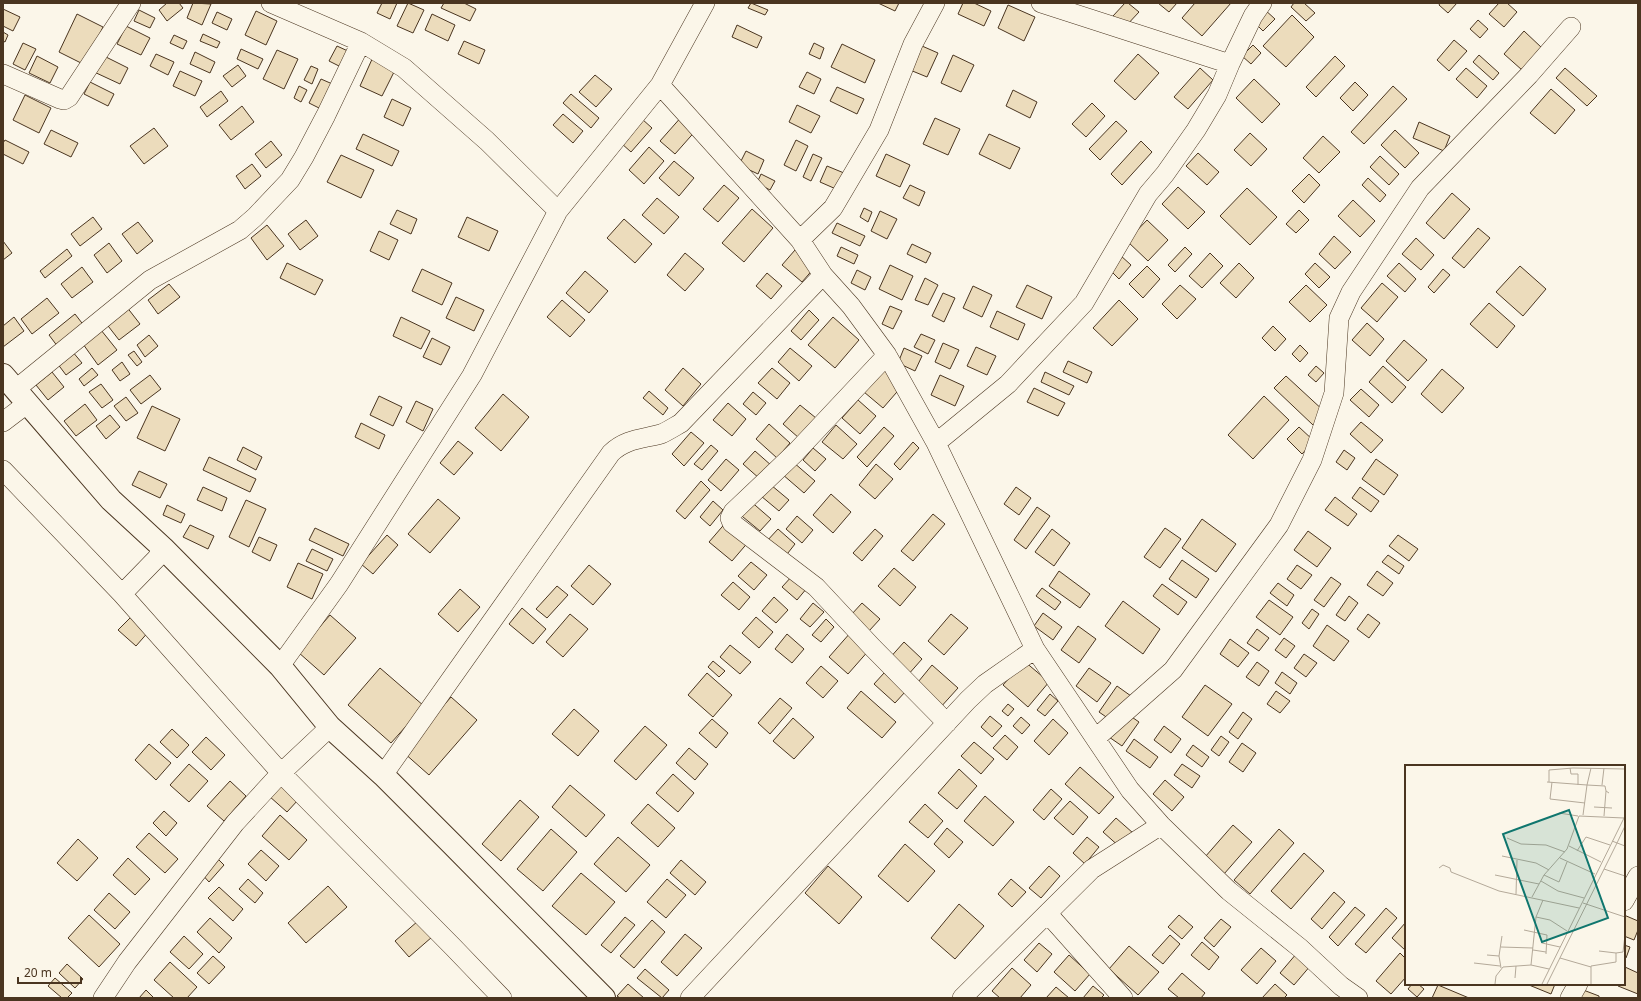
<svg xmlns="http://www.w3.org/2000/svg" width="1641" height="1001" viewBox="0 0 1641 1001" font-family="'Noto Sans',sans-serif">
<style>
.building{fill:#ecdcbc;stroke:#4a3520}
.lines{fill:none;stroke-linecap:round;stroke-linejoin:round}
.minor-casing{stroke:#4a3520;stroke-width:20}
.secondary-casing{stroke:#4a3520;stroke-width:24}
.minor{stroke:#fbf6e9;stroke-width:19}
.secondary{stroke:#fbf6e9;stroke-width:22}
.inset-road{fill:none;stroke:#b4a999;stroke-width:1}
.view{fill:#0f766e;fill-opacity:0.15;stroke:#0f766e;stroke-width:2}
.inset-edge{fill:none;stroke:#4a3520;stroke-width:2}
</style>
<rect width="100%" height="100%" fill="#fbf6e9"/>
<path class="building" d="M167 3H179L183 8 167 21 159 10Z
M193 3 211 4 202 25 187 18Z
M382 3H397L390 19 377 13Z
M408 3 424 10 413 33 397 26Z
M444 3H464L476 9 470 21 441 8Z
M751 3 768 10 765 15 748 8Z
M878 3H899L895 11Z
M963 3H974L991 11 984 26 958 14Z
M1125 3H1128L1139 12 1125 27 1113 16Z
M1158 3H1177L1169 12Z
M1195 3H1231L1202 36 1182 18Z
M1294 3H1304L1315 13 1306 21 1291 7Z
M1440 3H1457L1448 13 1439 5Z
M1499 3H1507L1517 12 1504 27 1489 14Z
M1008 5 1035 17 1024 41 998 28Z
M3 9 20 17 13 31 3 26Z
M1264 9 1275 19 1263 31 1253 21Z
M139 10 155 18 150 28 134 21Z
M256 11 277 21 266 45 245 35Z
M217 12 232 19 227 30 212 23Z
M77 14 103 27 85 65 59 52Z
M432 14 455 25 448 41 425 30Z
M1292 15 1314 37 1286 67 1263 46Z
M1478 20 1488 29 1480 38 1470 29Z
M737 25 762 37 757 48 732 37Z
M126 26 150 38 141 55 117 44Z
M1524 31 1542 48 1522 70 1504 54Z
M3 32 8 35 5 42 3 41Z
M203 34 220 42 217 48 200 41Z
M174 35 187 41 183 49 170 43Z
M1454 40 1467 51 1449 71 1437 60Z
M464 41 485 50 479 64 458 54Z
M23 43 36 49 25 70 13 64Z
M814 43 824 48 820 59 809 54Z
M842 44 875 60 865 83 831 67Z
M1253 45 1261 53 1251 64 1242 56Z
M337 46 350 52 343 68 329 61Z
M922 46 938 53 927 77 910 70Z
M241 49 263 59 258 69 237 59Z
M277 50 298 59 284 89 263 79Z
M195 52 215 62 210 73 190 64Z
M100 54 128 68 120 84 92 71Z
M156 54 174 62 168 75 150 66Z
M1138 54 1159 73 1135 100 1114 81Z
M953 55 974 65 961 92 941 83Z
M1479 55 1499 73 1493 80 1473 62Z
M37 56 58 67 50 83 29 73Z
M1335 56 1345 66 1316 97 1306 87Z
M373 57 396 68 382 96 360 86Z
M238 65 246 76 232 87 223 76Z
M311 66 318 69 312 84 304 80Z
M1200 68 1213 80 1188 109 1174 97Z
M1466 68 1487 86 1477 98 1456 79Z
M1565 68 1597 96 1587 106 1556 78Z
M180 71 202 81 195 96 173 86Z
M807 72 821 79 814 94 799 87Z
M595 75 612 89 596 107 579 92Z
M321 79 337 86 325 111 309 103Z
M1254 79 1280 104 1262 123 1236 98Z
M90 82 114 94 108 106 84 94Z
M1355 82 1368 95 1353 111 1340 98Z
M299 86 307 90 301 102 294 98Z
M1393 86 1407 99 1364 144 1351 132Z
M837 87 864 99 857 114 830 101Z
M1551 89 1575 110 1555 134 1530 113Z
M1013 90 1037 102 1030 118 1006 106Z
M221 91 228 101 207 117 200 107Z
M571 94 599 118 591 128 563 103Z
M25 95 51 108 39 133 13 120Z
M392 99 411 108 403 126 384 117Z
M1092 103 1105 116 1086 137 1072 124Z
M797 105 820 116 811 133 789 122Z
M242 106 254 122 231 140 219 125Z
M563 114 583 131 573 143 553 125Z
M683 115 698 128 675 154 660 141Z
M935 118 960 129 948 155 923 144Z
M642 119 652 128 631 152 621 143Z
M1116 121 1127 131 1100 160 1089 149Z
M1419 122 1450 136 1444 151 1413 138Z
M154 128 168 146 144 164 130 146Z
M51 130 78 143 71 157 44 144Z
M1395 130 1419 153 1405 168 1381 145Z
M1250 133 1267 149 1251 166 1234 150Z
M363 134 399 151 392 166 356 149Z
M989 134 1020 148 1010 169 979 154Z
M1323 136 1340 152 1319 173 1303 158Z
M5 140 29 152 23 164 3 154V143Z
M796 140 808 146 796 171 784 165Z
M271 141 282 155 266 168 255 154Z
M1141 141 1152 152 1122 185 1111 174Z
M649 147 664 161 644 184 629 170Z
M746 151 764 160 758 174 739 165Z
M1198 153 1219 172 1207 185 1186 166Z
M813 154 822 158 811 181 803 177Z
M886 154 910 165 900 187 876 176Z
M341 155 374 170 361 198 327 182Z
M1380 156 1399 174 1389 185 1370 167Z
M674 161 694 178 679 196 659 178Z
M252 164 261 176 245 189 236 176Z
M827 166 844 173 836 189 820 182Z
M761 174 775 181 770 190 757 183Z
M1309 174 1320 185 1304 203 1292 191Z
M1368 178 1386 195 1380 202 1362 185Z
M724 185 739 198 718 222 703 209Z
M910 185 925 192 919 206 903 198Z
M1178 187 1205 212 1188 229 1162 204Z
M1247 188 1277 217 1250 245 1220 216Z
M1452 193 1470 209 1444 239 1426 223Z
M657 198 679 217 664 234 642 215Z
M1353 200 1375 221 1360 237 1338 216Z
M864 208 872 212 868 222 860 217Z
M752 209 773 228 744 262 722 243Z
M397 210 417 219 411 234 390 224Z
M1299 210 1309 220 1296 233 1286 224Z
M880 211 897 219 887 239 871 231Z
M93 217 102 229 80 246 71 234Z
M467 217 498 231 489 251 458 237Z
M624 219 652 244 635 263 607 238Z
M306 220 318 236 300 250 288 234Z
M1147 220 1168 240 1148 261 1127 241Z
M138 222 153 241 137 254 122 234Z
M837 223 865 236 860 246 832 233Z
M267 225 284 246 267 260 251 238Z
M1478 228 1490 238 1464 268 1452 258Z
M379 231 398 240 389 260 370 251Z
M1334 236 1351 252 1335 269 1319 254Z
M1416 238 1434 255 1421 270 1402 254Z
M3 241 12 253 3 260Z
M109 243 122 261 107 273 94 255Z
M912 244 931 253 926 263 907 254Z
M841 247 858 255 854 264 837 256Z
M1185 247 1192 254 1175 272 1168 265Z
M67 249 72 256 45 278 40 271Z
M795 250 815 267 802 282 782 265Z
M685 253 704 269 685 291 667 275Z
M1210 253 1223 266 1202 288 1189 276Z
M1120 255 1131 265 1119 279 1108 268Z
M287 263 323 280 315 295 280 278Z
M1239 263 1254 278 1236 298 1220 283Z
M1315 263 1330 277 1319 288 1305 274Z
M1399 263 1416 279 1405 292 1387 276Z
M890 265 913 276 902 300 879 289Z
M1147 266 1160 279 1143 298 1129 284Z
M1520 266 1546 289 1523 316 1496 292Z
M82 267 93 282 72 298 61 284Z
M422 269 452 283 442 305 412 291Z
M1443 269 1450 275 1434 293 1428 287Z
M857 270 871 277 865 290 851 283Z
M585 271 608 291 589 313 566 293Z
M767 273 782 286 771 299 756 286Z
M925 278 938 285 928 305 915 300Z
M1382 283 1398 297 1377 322 1361 308Z
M169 284 180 297 158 314 148 300Z
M1027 285 1052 297 1042 319 1016 307Z
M1180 285 1196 299 1177 319 1162 304Z
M1306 285 1327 305 1310 322 1289 302Z
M973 286 992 295 982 317 963 308Z
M943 293 955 298 944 322 932 316Z
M456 297 484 310 474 331 446 318Z
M47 298 59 313 32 334 21 319Z
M562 300 585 320 570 337 547 317Z
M1119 300 1138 319 1112 346 1093 328Z
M1489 303 1515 326 1497 348 1470 324Z
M126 306 140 324 119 340 105 322Z
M890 306 902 311 893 329 882 324Z
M809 310 819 320 801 340 791 331Z
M997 311 1025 324 1018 340 990 327Z
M75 314 85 327 58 347 49 335Z
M14 317 24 331 3 347V326Z
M401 317 430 331 421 349 393 336Z
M833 317 859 340 835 368 808 345Z
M1367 323 1384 339 1370 356 1352 340Z
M1273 326 1286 339 1275 351 1262 338Z
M101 330 117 350 98 365 83 344Z
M921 334 935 340 928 354 914 347Z
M149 335 158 346 145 357 137 345Z
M432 338 450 347 441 365 423 357Z
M1404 340 1427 360 1408 381 1386 361Z
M943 343 959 350 950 369 935 362Z
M1300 345 1308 353 1300 362 1292 354Z
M976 347 996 356 987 375 967 366Z
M790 348 812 366 799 381 778 362Z
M904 348 922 356 915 371 898 363Z
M72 351 82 363 66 375 57 363Z
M134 351 142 362 137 366 128 355Z
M1068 361 1092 372 1087 383 1063 372Z
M122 362 130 374 120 381 112 370Z
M1316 366 1324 373 1316 382 1308 375Z
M1383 366 1406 387 1392 403 1369 382Z
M92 368 98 375 84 386 79 379Z
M683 368 701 384 683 406 665 390Z
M772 368 790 383 777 399 758 383Z
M885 369 903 385 883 408 864 392Z
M1442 369 1464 388 1442 413 1421 394Z
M52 372 64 387 48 400 36 385Z
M1045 372 1074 386 1069 395 1041 382Z
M150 375 161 389 141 404 130 390Z
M940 375 964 386 955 406 931 395Z
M1286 376 1325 412 1313 425 1274 388Z
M101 384 113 400 102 408 89 392Z
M1034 388 1065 403 1058 416 1027 402Z
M1361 389 1379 405 1369 417 1350 400Z
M649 391 668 408 663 415 643 398Z
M753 392 766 403 756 415 743 404Z
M503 394 529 417 501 451 475 428Z
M379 396 402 407 393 426 370 415Z
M1264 396 1289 420 1253 459 1228 435Z
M126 397 138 413 126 421 114 406Z
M858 400 876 416 860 434 842 418Z
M416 401 433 409 423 431 406 422Z
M728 403 746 419 732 436 713 420Z
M85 404 97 420 76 436 64 421Z
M800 405 816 418 799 438 783 424Z
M152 406 180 419 165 451 137 438Z
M110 415 120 427 106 439 96 426Z
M1361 422 1383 440 1371 453 1350 434Z
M361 423 385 435 379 449 355 437Z
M769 424 790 443 777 458 756 439Z
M836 425 857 444 843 459 822 442Z
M884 427 894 436 867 467 857 457Z
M1299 427 1314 441 1302 454 1287 439Z
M691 432 704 443 684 466 672 454Z
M458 441 473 453 454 475 440 463Z
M913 442 919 448 900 470 894 464Z
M711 445 718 451 702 470 694 464Z
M243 447 262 457 256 470 237 460Z
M813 448 826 459 815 471 803 460Z
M1344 450 1355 458 1347 470 1336 462Z
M755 451 772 466 760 479 743 464Z
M209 457 256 479 250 492 203 470Z
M726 459 739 470 721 491 708 480Z
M1376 459 1398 475 1384 495 1362 479Z
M793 462 815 481 804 493 782 474Z
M876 464 893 479 875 499 859 485Z
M139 471 167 484 160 498 132 485Z
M701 481 710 490 685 519 676 511Z
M771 485 789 500 779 511 761 496Z
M203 487 227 498 222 511 197 500Z
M1016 487 1031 498 1019 515 1004 504Z
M1360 487 1379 501 1371 512 1352 498Z
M831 494 851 512 833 533 813 515Z
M1335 497 1357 514 1348 526 1325 510Z
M438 499 460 518 430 553 408 534Z
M748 499 771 519 760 531 737 512Z
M246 500 266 509 249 547 229 537Z
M713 501 723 510 710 526 700 517Z
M167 505 185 514 181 523 163 515Z
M1037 507 1050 516 1026 549 1014 540Z
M933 514 945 524 913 561 901 551Z
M797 516 813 530 802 543 786 529Z
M1202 519 1236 544 1216 572 1182 548Z
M728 520 750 540 732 561 709 542Z
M190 525 214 536 208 549 183 537Z
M315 528 349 544 343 556 309 540Z
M1165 528 1181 539 1160 568 1144 557Z
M778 529 795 544 784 558 766 542Z
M875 529 883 536 862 561 853 553Z
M1052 529 1070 543 1054 566 1035 552Z
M1308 531 1331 548 1317 567 1294 550Z
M387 535 398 545 373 574 361 564Z
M1398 535 1418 549 1409 561 1389 546Z
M259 537 277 545 270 561 252 552Z
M312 549 333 559 327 571 306 561Z
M1388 555 1404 566 1399 574 1382 562Z
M1182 560 1209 579 1196 598 1169 579Z
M751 562 767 575 754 590 738 576Z
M298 563 323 574 312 599 287 587Z
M589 565 611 584 593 605 571 586Z
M1297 565 1312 575 1301 589 1287 579Z
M894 568 916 587 900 606 878 586Z
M1059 571 1090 594 1080 608 1049 586Z
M1377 571 1393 583 1383 596 1367 585Z
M793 575 807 588 797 600 782 587Z
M1331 577 1341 584 1324 607 1314 600Z
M733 582 750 597 739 610 721 595Z
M1278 583 1294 595 1287 606 1270 593Z
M1162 584 1187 602 1178 615 1153 596Z
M557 586 568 595 547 618 536 609Z
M1042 588 1061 602 1055 610 1036 596Z
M460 589 480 607 458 632 438 614Z
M1349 596 1358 603 1345 621 1336 615Z
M774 597 788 610 776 623 762 611Z
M1269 600 1293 617 1280 635 1256 617Z
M1123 601 1160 629 1143 654 1105 626Z
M813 603 824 612 810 627 800 619Z
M862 603 880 619 869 631 851 615Z
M522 608 546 629 533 644 509 624Z
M1312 609 1319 614 1309 629 1302 623Z
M1043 613 1062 627 1053 640 1034 626Z
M570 614 588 629 563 657 546 642Z
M951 614 968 628 944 655 928 641Z
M1368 614 1380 623 1369 638 1357 629Z
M133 615 150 630 136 646 118 630Z
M330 615 356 638 324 675 298 652Z
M756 617 773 632 759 648 742 633Z
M826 619 834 627 821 642 812 635Z
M1327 625 1349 641 1334 661 1313 646Z
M1078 626 1096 639 1079 663 1061 650Z
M1257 629 1269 638 1259 651 1247 643Z
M851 632 870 649 848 674 829 657Z
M787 634 804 649 792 663 775 649Z
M1284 638 1295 646 1286 658 1275 650Z
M1230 639 1249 653 1238 667 1220 654Z
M904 642 922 659 907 676 888 660Z
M730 645 751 662 740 674 720 657Z
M1304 654 1317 663 1306 677 1294 668Z
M713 661 725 671 719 677 708 667Z
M1024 661 1049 682 1028 707 1003 685Z
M1257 662 1269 671 1259 686 1246 677Z
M932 665 958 688 939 709 914 687Z
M821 666 838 681 823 698 806 683Z
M380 668 424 706 391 743 348 705Z
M1089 668 1111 683 1097 702 1076 686Z
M1282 672 1297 683 1290 694 1275 683Z
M707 673 732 695 713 717 688 695Z
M884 673 905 692 895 703 874 684Z
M1205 685 1232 704 1208 736 1182 717Z
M1117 686 1131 696 1112 721 1099 712Z
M861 691 896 722 882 738 847 708Z
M1276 691 1290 701 1280 713 1267 704Z
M1050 694 1058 701 1045 716 1037 710Z
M451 697 477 720 429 775 403 752Z
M780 698 792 708 770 734 758 723Z
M1008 704 1014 709 1008 716 1002 711Z
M574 709 599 731 578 756 552 734Z
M1243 712 1252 719 1238 739 1229 732Z
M1126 713 1139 722 1122 746 1109 737Z
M990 716 1002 726 992 737 981 727Z
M1021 717 1030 725 1022 734 1013 726Z
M793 718 814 737 794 759 773 741Z
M712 719 728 733 716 748 699 733Z
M1053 719 1068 733 1049 755 1034 741Z
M645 726 667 745 636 780 614 761Z
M1164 726 1181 739 1171 753 1154 740Z
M172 729 189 745 177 758 160 742Z
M1005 735 1018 747 1007 760 993 748Z
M1221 736 1229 742 1219 756 1211 750Z
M206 737 225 755 211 770 192 752Z
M1134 739 1158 757 1150 768 1126 751Z
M974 742 994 759 981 774 961 756Z
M1242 743 1256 753 1243 772 1229 762Z
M149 744 171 763 156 780 135 760Z
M1193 745 1209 757 1202 767 1186 755Z
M689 748 708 764 695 780 676 763Z
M189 764 208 781 189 802 170 785Z
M1182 764 1200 776 1192 788 1174 775Z
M1080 767 1114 797 1099 814 1065 784Z
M959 769 977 786 957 809 938 793Z
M673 774 694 793 678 812 656 793Z
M1165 780 1184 797 1172 811 1153 794Z
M230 781 246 796 224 821 207 806Z
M280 783 298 800 287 812 269 796Z
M570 785 605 815 586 837 552 807Z
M1051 789 1062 799 1044 820 1033 810Z
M985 796 1014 822 993 846 964 821Z
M520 800 539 817 501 861 482 844Z
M1070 801 1088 817 1073 835 1054 818Z
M648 804 675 828 658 847 631 823Z
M925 804 943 821 928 838 909 822Z
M164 811 177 823 166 836 153 823Z
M280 815 307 840 289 860 262 836Z
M1116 818 1133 833 1121 848 1103 832Z
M1233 825 1252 842 1224 874 1205 857Z
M947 828 963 842 949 858 934 844Z
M551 829 577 852 543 891 517 869Z
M1279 829 1294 843 1250 894 1234 880Z
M149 833 178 859 165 873 136 847Z
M618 837 650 865 626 892 594 864Z
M1087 837 1099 847 1085 864 1073 853Z
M78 839 98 858 77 881 57 863Z
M905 844 935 871 908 902 878 876Z
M261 850 279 866 266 881 248 864Z
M1304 853 1324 871 1291 909 1271 891Z
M215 856 224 865 209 882 200 872Z
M128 858 150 879 135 895 113 875Z
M681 860 706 882 695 895 670 873Z
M828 866 862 897 839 924 805 893Z
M1049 866 1060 876 1041 898 1029 888Z
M581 873 615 902 586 935 552 906Z
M248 879 263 893 255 903 239 889Z
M667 879 686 895 666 918 647 902Z
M1011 879 1026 892 1012 907 998 894Z
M328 886 347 907 306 943 288 923Z
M219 887 243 909 233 921 208 898Z
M1334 892 1345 902 1322 929 1311 919Z
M109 893 130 912 115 929 94 910Z
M959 904 984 926 955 959 931 938Z
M1355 907 1365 915 1338 946 1329 937Z
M1386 908 1397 918 1366 953 1355 944Z
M89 915 120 944 99 967 68 938Z
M1179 915 1193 927 1182 939 1168 927Z
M1624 915 1638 921V930L1634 940 1624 936Z
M625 917 635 925 611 953 601 945Z
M210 918 232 938 219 953 197 932Z
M1221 919 1231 927 1214 947 1204 938Z
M652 920 665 932 634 968 620 956Z
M418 921 432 937 409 957 395 941Z
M1406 922V949L1405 950 1392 938Z
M685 934 702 948 677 976 661 962Z
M1170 935 1180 944 1163 964 1152 955Z
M184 936 203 954 189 969 170 952Z
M1202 942 1219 957 1209 970 1191 955Z
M1039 943 1052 954 1037 972 1024 960Z
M1624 945 1630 947 1626 958 1624 957Z
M1129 946 1159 972 1138 995 1109 969Z
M1261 948 1276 961 1257 984 1241 970Z
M1297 953 1311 965 1294 985 1280 973Z
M1400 953 1406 959V977L1391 994 1376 981Z
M1069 955 1090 974 1075 991 1054 972Z
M213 956 225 967 209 984 197 973Z
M170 962 197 987 187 998H174L154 980Z
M67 964 83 979 75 988 59 973Z
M1625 967 1638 973V994L1618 986V984H1624Z
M1012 968 1031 985 1020 998H1000L992 991Z
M645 969 669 990 662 998 637 978Z
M1182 973 1205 993 1201 998H1179L1168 989Z
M55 978 72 993 67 998H62L48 986Z
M628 984 644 998H620L617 996Z
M1275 984 1287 995 1284 998H1262Z
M1412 984H1418L1424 989 1417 997 1408 989Z
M1530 984H1555L1551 994 1529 985Z
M1438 985 1469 998H1432Z
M1093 986 1104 995 1101 998H1083Z
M1056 987 1069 998H1046Z
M1578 988 1599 996V998H1574Z
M146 990 154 998H139Z"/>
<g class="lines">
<defs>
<path id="minor" d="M271 3 361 42 404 68 487 141 558 211
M1041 3 1230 64
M3 74 60 99 64 100 69 97 131 3
M660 85 800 240 823 275 851 306 887 355 936 443 1035 649 1130 790 1161 825 1229 891 1300 948 1341 986 1358 998
M800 240 833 208 879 130 913 44 935 3
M887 355 795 453 733 512 730 518 732 523 816 587 873 648 947 723
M16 389 150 280 240 230 255 217 290 180 304 157 326 115 361 42
M3 422 28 403
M936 443 1008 384 1084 303 1148 194 1165 174 1196 130 1217 95 1230 64 1253 16 1262 3
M3 470 122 594 281 773 453 947 502 998
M122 594 157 558 163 548
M280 666 339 584 472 375 558 211 660 85 705 3
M1096 738 1173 670 1279 525 1312 460 1334 393 1339 318 1351 292 1420 188 1529 75 1571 27
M383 775 611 453C625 439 642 439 661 434 668 431 674 427 681 423L823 275
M1624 901 1638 876
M1048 914 1123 998
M103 998 127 962 235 823 281 773 330 727
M690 998 968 700 985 684 1035 649
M962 998 1092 869 1161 825
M1570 998 1578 984"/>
<path id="secondary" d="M3 375 111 500 163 548 280 666 330 727 383 775 453 845 604 998"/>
</defs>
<use href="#minor" class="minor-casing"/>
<use href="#secondary" class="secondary-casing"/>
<use href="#minor" class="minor"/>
<use href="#secondary" class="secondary"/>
</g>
<g transform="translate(1405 765)">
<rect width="220" height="220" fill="#fbf6e9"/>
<path class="inset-road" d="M165 3 166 9H173V20M186 3 182 20 200 21 201 26 204 28M142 17 182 20 178 50M144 17V5L168 3 220 4M147 17 145 34 180 38M197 20 199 3M189 42 207 43M154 48 173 51M199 51 201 26M102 73 116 79 141 80 160 87M207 76 220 81M212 78 220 61M164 81 196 97M172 86 181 72 205 80M97 91 131 98 144 105M155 93 190 109M34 103 38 100 45 103 46 107 94 126 174 143M199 104 220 111M90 110 134 119M139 110 154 117 162 97M136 116 153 126 179 133M111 129 112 95M127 132 139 110 162 84 174 51 219 53M178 138 220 152M131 152 145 155 162 166M119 165 142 170 141 189M137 178 155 182M96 182 128 183M128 185 141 187M194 186 211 188M82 190 94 191M155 193 186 202M69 198 95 201M126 200 131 152 138 135M96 203 94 191 97 171M110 213 111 201M90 219 91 211 98 202 126 200 144 204M137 219 220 51M142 219 212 78M186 219V201L211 197V188L218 187 220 170"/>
<path class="view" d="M164 45 203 153 137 177 98 69Z"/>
<rect width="220" height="220" class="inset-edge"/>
</g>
<rect width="1641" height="1001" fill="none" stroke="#4a3520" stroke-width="8"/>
<path d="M18 977v6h63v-6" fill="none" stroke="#4a3520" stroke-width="2"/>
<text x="24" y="977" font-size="12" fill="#4a3520" stroke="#fbf6e9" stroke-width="3" paint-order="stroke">20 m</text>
</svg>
